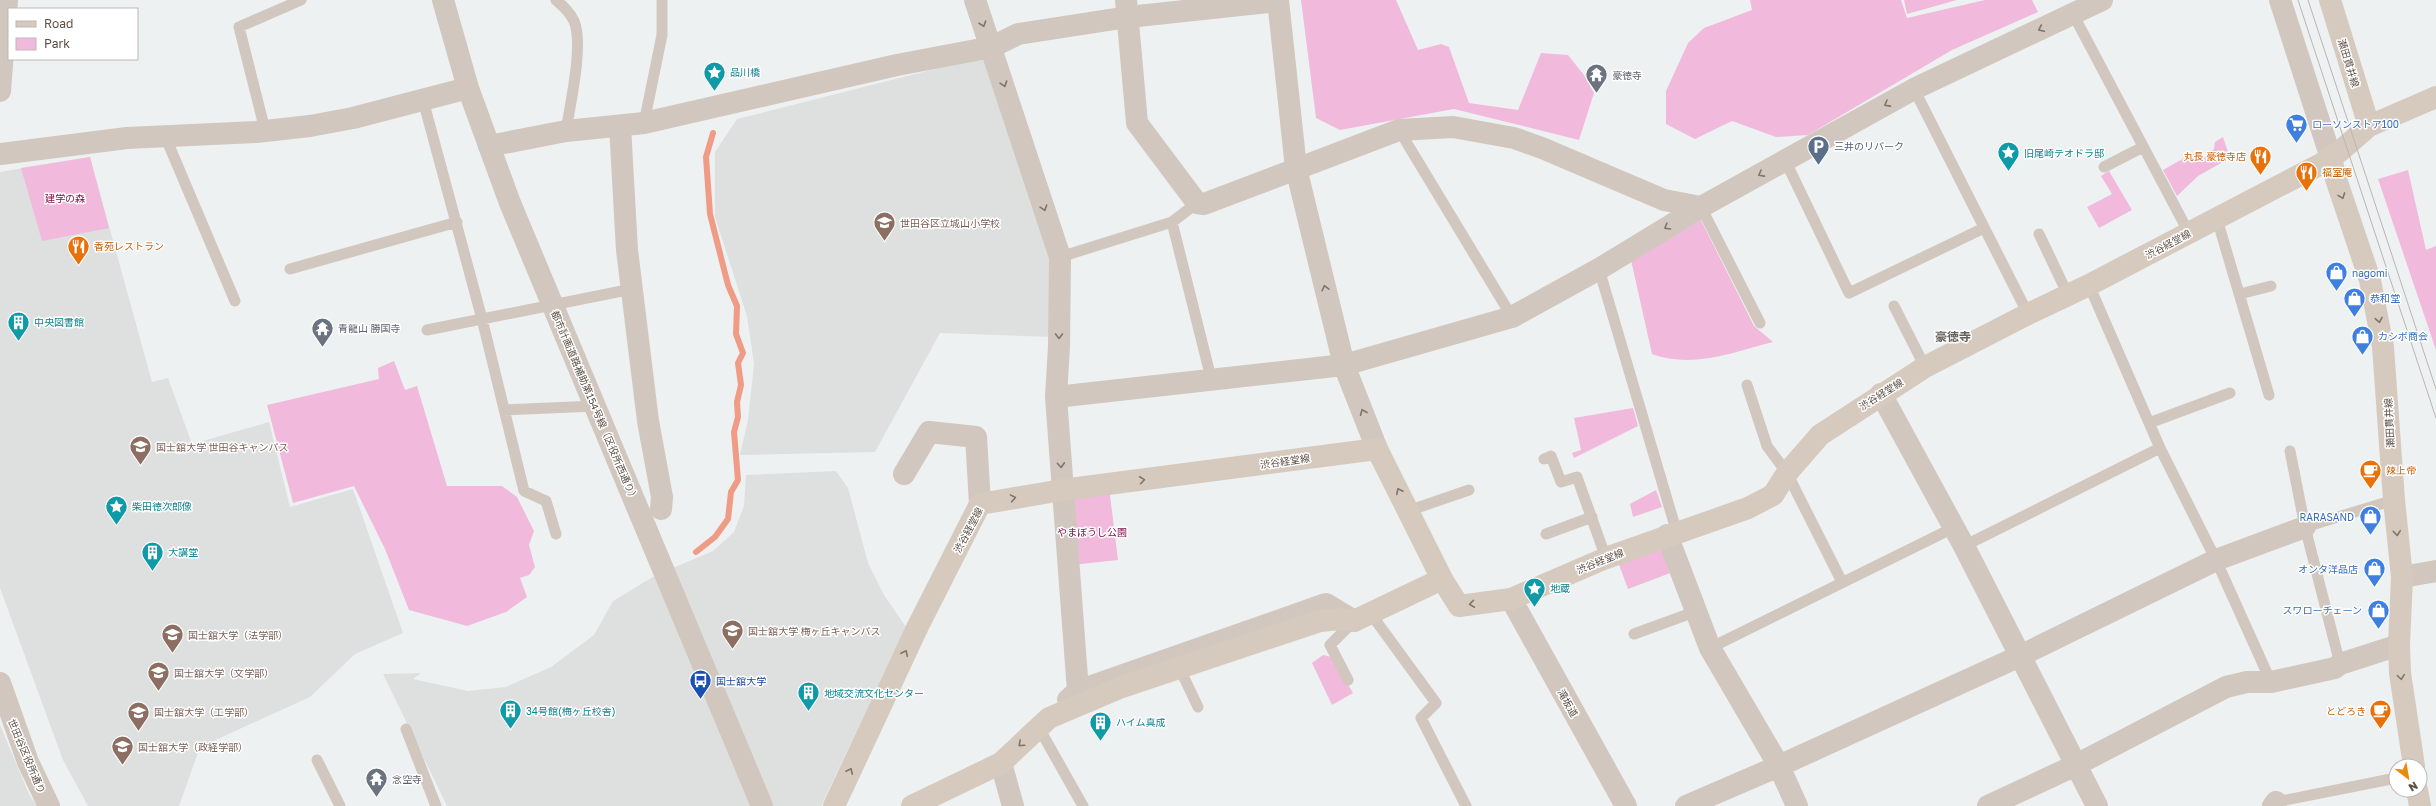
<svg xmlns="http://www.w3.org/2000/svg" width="2436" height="806" viewBox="0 0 2436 806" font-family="'Golos Text','Noto Sans JP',sans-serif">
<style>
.education{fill:#dde0df}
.green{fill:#f1badc}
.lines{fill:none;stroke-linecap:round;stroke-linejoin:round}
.stream{stroke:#f09b85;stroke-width:6}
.service{stroke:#d1c7be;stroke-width:11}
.minor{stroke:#d1c7be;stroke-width:22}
.tertiary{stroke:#d1c7be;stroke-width:22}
.secondary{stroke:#d6cabe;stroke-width:22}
.tram{stroke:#b9b6b0;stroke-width:1}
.oneway{stroke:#807469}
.oneway2{stroke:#817569}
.labels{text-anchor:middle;stroke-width:3;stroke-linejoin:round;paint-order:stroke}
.street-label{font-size:10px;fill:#5d5045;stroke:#fff}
.culture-label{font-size:10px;fill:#0d838f;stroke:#fff;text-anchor:start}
.worship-label{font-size:10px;fill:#5b616d;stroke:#fff;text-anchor:start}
.shop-label{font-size:10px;fill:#366cbe;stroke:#fff;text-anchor:start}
.service-label{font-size:10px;fill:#4e5e75;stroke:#fff;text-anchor:start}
.food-label{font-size:10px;fill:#c56008;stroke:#fff;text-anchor:start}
.park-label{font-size:10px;fill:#82124a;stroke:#fff}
.education-label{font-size:10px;fill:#785e54;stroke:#fff;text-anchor:start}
.transit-label{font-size:10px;fill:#164399;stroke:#fff;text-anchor:start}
.quarter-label{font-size:12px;font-weight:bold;fill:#64605a;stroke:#fff}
</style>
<rect width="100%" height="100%" fill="#eef1f1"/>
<path class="education" d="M990 55 1054 269 1051 337 940 333 875 452 740 455 748 420 754 364 747 316 715 217V152L737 119Z
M90 157 152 382 168 378 192 444 269 422 290 507 353 489 403 633 355 654 310 697 200 747 179 806H88L63 760 0 588V172Z
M836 471 848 488 868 563 884 595 906 627 821 806H447L383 674 421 673 413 679 468 691 506 687 551 667 594 635 613 601 656 575 713 551 734 532 744 506 746 475Z
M0 725 29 794 37 806H0Z"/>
<path class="green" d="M1301 0H1396L1418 50 1441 44 1449 47 1469 103 1518 110 1541 53 1568 55 1584 75 1594 93 1579 140 1454 109 1340 130 1316 118Z
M1750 0H1901L1907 18 1985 0H2032L2038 12 1952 50 1808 135 1776 137 1732 121 1695 139 1666 124V91L1688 43 1704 28 1752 10Z
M1904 0H1957L1907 14Z
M2223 137 2230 158 2198 176 2177 196 2163 170 2193 153 2199 161 2214 149 2215 142Z
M90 157 109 228 42 241 21 168Z
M2408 170 2426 250 2436 246V350L2378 179Z
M2109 171 2132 210 2099 228 2087 207 2112 194 2101 176Z
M1701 220 1754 326 1773 342C1734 352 1692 369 1652 354L1631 260Z
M394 361 405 390 417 386 447 486H502L517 497 534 531 529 545 535 567 529 575 520 578 527 597 506 612 467 626 409 610 385 549 354 486 293 503 267 405 379 379 378 368Z
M1633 408 1638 426 1574 458 1572 453 1581 450 1574 418Z
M1109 487 1118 560 1072 565 1068 493Z
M1656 490 1662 507 1633 517 1630 504Z
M1660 547 1673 572 1628 589 1618 562Z
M1323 655 1332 657 1353 693 1332 705 1312 663Z"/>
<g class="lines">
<path class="stream" d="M696 552 715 537 728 519 731 492 738 480 734 432 738 417 737 402 741 385 738 363 743 353 736 334 737 306 728 285 710 214 706 157 713 133"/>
<path class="service" d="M556 0C563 6 570 12 574 21 584 44 570 105 566 131
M2073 14 2189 233
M1914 89 2028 314
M423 100 482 319 524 491 546 501 556 534
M644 123 662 35V0
M265 130 239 27 301 0
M1399 130 1512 317
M165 136 235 301
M1785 160 1849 293 1984 228
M2104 167 2143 147
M1701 207 1760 323
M2217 219 2269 395
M1172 222 1211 378
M2039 234 2068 295
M1060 257 1172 222 1197 203
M290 269 457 222
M1599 269 1677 533
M2089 285 2160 448 2216 560 2271 682
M2240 294 2271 286
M1894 306 1925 367
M427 330 632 289
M1747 385 1767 446 1787 473 1842 582
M504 410 596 406
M2149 423 2230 393
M2290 451 2305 527 2340 664
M1544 459 1551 456 1561 482 1577 477 1606 558
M1408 511 1469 490
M2305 527 2394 500
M1546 534 1592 517
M1964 546 2160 448
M1371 614 1436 703 1421 718 1466 806
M1634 634 1697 611
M1710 648 1953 528
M1178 665 1198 707
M1348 680 1330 645 1354 621
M1039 728 1083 806
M406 729 436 806
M317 760 340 806
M2276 802 2396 778"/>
<path class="minor" d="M975 0 1060 257 1059 346 1056 397 1078 691
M1278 0 1296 168 1344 365 1377 449
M2280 0 2331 158
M620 126 627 250 648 421 662 497 661 509
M489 146 566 131 644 123 897 65 992 47 1018 34 1128 17 1278 1
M1881 394 1964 546 2097 806
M1056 397 1344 365 1512 317 1599 269 1701 207 1914 89 2102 0
M904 474 929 432 976 437 980 504
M1667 535 1710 648 1779 766 1797 806
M2402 577 2436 571
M1511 599 1626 806
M1068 700 1078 691 1326 604 1354 621
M1001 763 1013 806
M1686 806 1779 766 2020 656 2216 560 2305 527
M1988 806 2076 765 2226 687 2247 682H2271L2335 668 2340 664 2399 645
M2273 806 2276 802"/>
<path class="tertiary" d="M443 0 468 88 510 203 762 806
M1126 0 1137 123 1197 203 1204 204 1399 130 1453 127 1514 138 1542 148 1664 200 1701 207
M0 91 7 0
M0 154 127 138 256 132 310 126 353 118 468 88
M0 683 28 762 49 806"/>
<path class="secondary" d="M2330 0 2369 126
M2331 158 2336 179 2370 280 2383 347 2394 500 2402 577 2399 645 2400 673 2414 766
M2417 790 2420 806
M834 806 918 626 980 504 1062 490 1377 449 1442 579 1459 606 1511 599 1606 558 1748 508 1773 495 1787 473 1820 435 1925 367 2028 314 2089 285 2321 164 2339 152 2369 126 2436 97
M912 806 1001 763 1049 718 1122 687 1320 621 1341 619 1354 621 1442 579"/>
<path class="tram" d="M2298 0 2436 418
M2308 0 2436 389"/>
</g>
<defs><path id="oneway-chevron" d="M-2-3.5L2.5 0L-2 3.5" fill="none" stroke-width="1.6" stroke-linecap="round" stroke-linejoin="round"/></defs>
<g class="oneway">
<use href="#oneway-chevron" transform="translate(983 24) rotate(71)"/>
<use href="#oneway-chevron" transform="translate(2041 29) rotate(155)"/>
<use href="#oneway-chevron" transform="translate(1004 84) rotate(72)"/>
<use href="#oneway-chevron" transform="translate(1887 104) rotate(151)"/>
<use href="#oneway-chevron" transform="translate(1761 174) rotate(151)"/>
<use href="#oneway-chevron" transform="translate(1044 208) rotate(72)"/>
<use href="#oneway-chevron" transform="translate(1667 227) rotate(149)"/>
<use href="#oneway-chevron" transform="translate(1325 288) rotate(-104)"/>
<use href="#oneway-chevron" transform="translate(1059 336) rotate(90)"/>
<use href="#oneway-chevron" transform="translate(1363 412) rotate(-112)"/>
<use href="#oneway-chevron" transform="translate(1061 465) rotate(86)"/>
</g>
<g class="oneway2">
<use href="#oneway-chevron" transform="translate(2342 196) rotate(70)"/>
<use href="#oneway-chevron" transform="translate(2379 320) rotate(80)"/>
<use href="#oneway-chevron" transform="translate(1142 480) rotate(-8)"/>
<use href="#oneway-chevron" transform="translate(1399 491) rotate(-117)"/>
<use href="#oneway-chevron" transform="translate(1013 498) rotate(-10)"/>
<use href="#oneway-chevron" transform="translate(2397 533) rotate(84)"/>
<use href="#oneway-chevron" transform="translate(1472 604) rotate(172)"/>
<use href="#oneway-chevron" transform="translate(905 653) rotate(-65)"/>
<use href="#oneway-chevron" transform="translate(2401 677) rotate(82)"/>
<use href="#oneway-chevron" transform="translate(1021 744) rotate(138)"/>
<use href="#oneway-chevron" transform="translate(850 771) rotate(-65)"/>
</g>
<defs>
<symbol id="sight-pin" viewBox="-11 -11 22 30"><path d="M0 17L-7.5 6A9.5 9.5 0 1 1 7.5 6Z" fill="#0f9aa8" stroke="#fff"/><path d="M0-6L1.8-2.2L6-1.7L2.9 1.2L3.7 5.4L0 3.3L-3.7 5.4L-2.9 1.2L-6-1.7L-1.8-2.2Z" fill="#fff"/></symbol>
<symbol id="temple-pin" viewBox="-11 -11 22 30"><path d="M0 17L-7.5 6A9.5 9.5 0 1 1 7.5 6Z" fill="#6b7280" stroke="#fff"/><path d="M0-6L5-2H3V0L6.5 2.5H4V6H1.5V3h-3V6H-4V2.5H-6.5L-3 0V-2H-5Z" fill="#fff"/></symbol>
<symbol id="supermarket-pin" viewBox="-11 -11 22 30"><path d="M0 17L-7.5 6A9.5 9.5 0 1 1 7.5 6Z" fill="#3f7fe0" stroke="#fff"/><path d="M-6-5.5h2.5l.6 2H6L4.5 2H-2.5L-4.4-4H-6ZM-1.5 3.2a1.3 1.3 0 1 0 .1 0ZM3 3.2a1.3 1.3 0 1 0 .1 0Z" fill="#fff"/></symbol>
<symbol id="parking-pin" viewBox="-11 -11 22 30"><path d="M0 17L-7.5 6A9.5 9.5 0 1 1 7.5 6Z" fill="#5c6f8a" stroke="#fff"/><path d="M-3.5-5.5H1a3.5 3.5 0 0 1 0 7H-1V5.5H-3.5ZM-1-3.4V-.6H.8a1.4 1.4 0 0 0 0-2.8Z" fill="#fff"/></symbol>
<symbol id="restaurant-pin" viewBox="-11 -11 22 30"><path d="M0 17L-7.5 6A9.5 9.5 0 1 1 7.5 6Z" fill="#e8710a" stroke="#fff"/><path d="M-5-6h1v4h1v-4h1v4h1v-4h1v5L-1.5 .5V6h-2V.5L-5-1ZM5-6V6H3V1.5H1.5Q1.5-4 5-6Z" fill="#fff"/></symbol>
<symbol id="school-pin" viewBox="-11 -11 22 30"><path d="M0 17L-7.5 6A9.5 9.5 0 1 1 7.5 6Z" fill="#8d6e63" stroke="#fff"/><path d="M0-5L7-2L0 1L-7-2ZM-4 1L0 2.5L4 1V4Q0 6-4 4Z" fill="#fff"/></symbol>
<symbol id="shop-pin" viewBox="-11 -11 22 30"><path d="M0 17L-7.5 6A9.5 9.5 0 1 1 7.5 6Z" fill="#3f7fe0" stroke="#fff"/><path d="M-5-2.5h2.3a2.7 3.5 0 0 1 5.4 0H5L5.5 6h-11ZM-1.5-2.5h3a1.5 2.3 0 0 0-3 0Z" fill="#fff"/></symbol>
<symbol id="building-pin" viewBox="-11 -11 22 30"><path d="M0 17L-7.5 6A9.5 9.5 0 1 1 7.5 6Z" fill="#0f9aa8" stroke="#fff"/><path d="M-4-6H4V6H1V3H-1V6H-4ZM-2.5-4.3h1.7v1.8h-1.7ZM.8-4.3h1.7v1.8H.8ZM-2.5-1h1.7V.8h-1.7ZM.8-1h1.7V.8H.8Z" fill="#fff"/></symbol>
<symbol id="university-pin" viewBox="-11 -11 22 30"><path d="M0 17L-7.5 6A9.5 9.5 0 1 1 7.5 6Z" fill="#8d6e63" stroke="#fff"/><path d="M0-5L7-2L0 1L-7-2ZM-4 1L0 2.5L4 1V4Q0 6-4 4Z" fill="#fff"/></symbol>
<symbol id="cafe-pin" viewBox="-11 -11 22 30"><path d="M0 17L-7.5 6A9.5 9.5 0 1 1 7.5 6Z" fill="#e8710a" stroke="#fff"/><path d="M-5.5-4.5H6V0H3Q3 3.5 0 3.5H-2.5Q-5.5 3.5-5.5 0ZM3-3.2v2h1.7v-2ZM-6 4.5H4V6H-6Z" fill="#fff"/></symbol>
<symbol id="bus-pin" viewBox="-11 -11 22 30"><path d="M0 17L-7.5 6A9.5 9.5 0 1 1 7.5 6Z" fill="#1a4fb4" stroke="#fff"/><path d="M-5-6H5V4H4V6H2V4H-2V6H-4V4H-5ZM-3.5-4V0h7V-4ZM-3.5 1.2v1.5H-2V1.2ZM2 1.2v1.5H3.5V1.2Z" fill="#fff"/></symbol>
</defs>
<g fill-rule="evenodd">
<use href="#sight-pin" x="702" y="60" width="25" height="34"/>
<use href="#temple-pin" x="1584" y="62" width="25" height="34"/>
<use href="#supermarket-pin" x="2284" y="112" width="25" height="34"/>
<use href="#parking-pin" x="1806" y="134" width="25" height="34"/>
<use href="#sight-pin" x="1996" y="140" width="25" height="34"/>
<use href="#restaurant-pin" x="2248" y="144" width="25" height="34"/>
<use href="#restaurant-pin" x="2294" y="160" width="25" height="34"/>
<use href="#school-pin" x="872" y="210" width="25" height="34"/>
<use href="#restaurant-pin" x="66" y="234" width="25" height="34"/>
<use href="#shop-pin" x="2324" y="260" width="25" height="34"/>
<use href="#shop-pin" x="2342" y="286" width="25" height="34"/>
<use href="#building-pin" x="6" y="310" width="25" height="34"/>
<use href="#temple-pin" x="310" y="316" width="25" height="34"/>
<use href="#shop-pin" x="2350" y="324" width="25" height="34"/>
<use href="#university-pin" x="128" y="434" width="25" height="34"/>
<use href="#cafe-pin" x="2358" y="458" width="25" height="34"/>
<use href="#sight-pin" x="104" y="494" width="25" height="34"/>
<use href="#shop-pin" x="2358" y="504" width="25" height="34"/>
<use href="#building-pin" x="140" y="540" width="25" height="34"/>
<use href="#shop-pin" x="2362" y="556" width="25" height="34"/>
<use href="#sight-pin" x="1522" y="576" width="25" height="34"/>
<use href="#shop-pin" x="2366" y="598" width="25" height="34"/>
<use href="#university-pin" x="720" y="618" width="25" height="34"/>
<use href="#university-pin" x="160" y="622" width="25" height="34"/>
<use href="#university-pin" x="146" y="660" width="25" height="34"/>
<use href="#bus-pin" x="688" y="668" width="25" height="34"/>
<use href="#building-pin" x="796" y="680" width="25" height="34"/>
<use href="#building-pin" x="498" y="698" width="25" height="34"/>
<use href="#cafe-pin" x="2368" y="698" width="25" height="34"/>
<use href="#university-pin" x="126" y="700" width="25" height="34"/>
<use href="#building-pin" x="1088" y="710" width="25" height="34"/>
<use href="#university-pin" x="110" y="734" width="25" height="34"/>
<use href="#temple-pin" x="364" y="766" width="25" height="34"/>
</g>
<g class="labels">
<g class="street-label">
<text transform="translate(2349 63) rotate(73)" y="4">瀬田貫井線</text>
<text transform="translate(2168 244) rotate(-28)" y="4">渋谷経堂線</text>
<text transform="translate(1881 394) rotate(-32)" y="4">渋谷経堂線</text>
<text transform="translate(595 406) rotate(67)" y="4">都市計画道路補助第154号線（区役所西通り）</text>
<text transform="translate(2389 423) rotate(-93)" y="4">瀬田貫井線</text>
<text transform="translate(1285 461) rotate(-8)" y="4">渋谷経堂線</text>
<text transform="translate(968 530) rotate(-62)" y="4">渋谷経堂線</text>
<text transform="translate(1600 561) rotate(-22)" y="4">渋谷経堂線</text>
<text transform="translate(1568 703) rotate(61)" y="4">滝坂道</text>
<text transform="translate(27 756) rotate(67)" y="4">世田谷区役所通り</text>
</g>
<g class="culture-label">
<text x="730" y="76">品川橋</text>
<text x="2024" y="157">旧尾崎テオドラ邸</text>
<text x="34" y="326">中央図書館</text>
<text x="132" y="510">柴田徳次郎像</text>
<text x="168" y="556">大講堂</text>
<text x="1550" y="592">地蔵</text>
<text x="824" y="697">地域交流文化センター</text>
<text x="526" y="715">34号館(梅ヶ丘校舎)</text>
<text x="1116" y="726">ハイム真成</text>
</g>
<g class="worship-label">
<text x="1612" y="79">豪徳寺</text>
<text x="338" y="332">青龍山 勝国寺</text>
<text x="392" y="783">念空寺</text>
</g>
<g class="shop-label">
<text x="2312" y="128">ローソンストア100</text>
<text x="2352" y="277">nagomi</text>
<text x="2370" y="302">恭和堂</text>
<text x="2378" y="340">カシボ商会</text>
<text x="2354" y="521" text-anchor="end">RARASAND</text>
<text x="2358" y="573" text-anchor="end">オンタ洋品店</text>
<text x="2362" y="614" text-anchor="end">スワローチェーン</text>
</g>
<g class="service-label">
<text x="1834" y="150">三井のリパーク</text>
</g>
<g class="food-label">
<text x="2246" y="160" text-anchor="end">丸長 豪徳寺店</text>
<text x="2322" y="176">福室庵</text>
<text x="94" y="250">香苑レストラン</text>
<text x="2386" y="474">辣上帝</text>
<text x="2366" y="715" text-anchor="end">とどろき</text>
</g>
<g class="park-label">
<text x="65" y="202">建学の森</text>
<text x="1092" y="536">やまぼうし公園</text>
</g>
<g class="education-label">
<text x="900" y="227">世田谷区立城山小学校</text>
<text x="156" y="451">国士舘大学 世田谷キャンパス</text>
<text x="748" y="635">国士舘大学 梅ヶ丘キャンパス</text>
<text x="188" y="639">国士舘大学（法学部）</text>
<text x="174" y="677">国士舘大学（文学部）</text>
<text x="154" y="716">国士舘大学（工学部）</text>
<text x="138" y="751">国士舘大学（政経学部）</text>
</g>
<g class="transit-label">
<text x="716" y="685">国士舘大学</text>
</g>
<g class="quarter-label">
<text x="1953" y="341">豪徳寺</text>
</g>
</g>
<rect x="8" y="8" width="130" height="52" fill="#ffffff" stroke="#beb9b5"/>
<rect x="16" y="21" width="20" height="6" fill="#d6cabe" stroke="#beb9b5"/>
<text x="44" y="28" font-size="12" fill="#5d5045">Road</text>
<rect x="16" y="38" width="20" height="12" fill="#f1badc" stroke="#beb9b5"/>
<text x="44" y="48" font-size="12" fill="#5d5045">Park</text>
<g transform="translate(2408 778) rotate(149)"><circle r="19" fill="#ffffff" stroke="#beb9b5"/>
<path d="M0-3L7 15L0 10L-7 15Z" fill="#ea8b10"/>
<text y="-6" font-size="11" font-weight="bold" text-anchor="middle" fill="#5d5045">N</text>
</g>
</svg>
